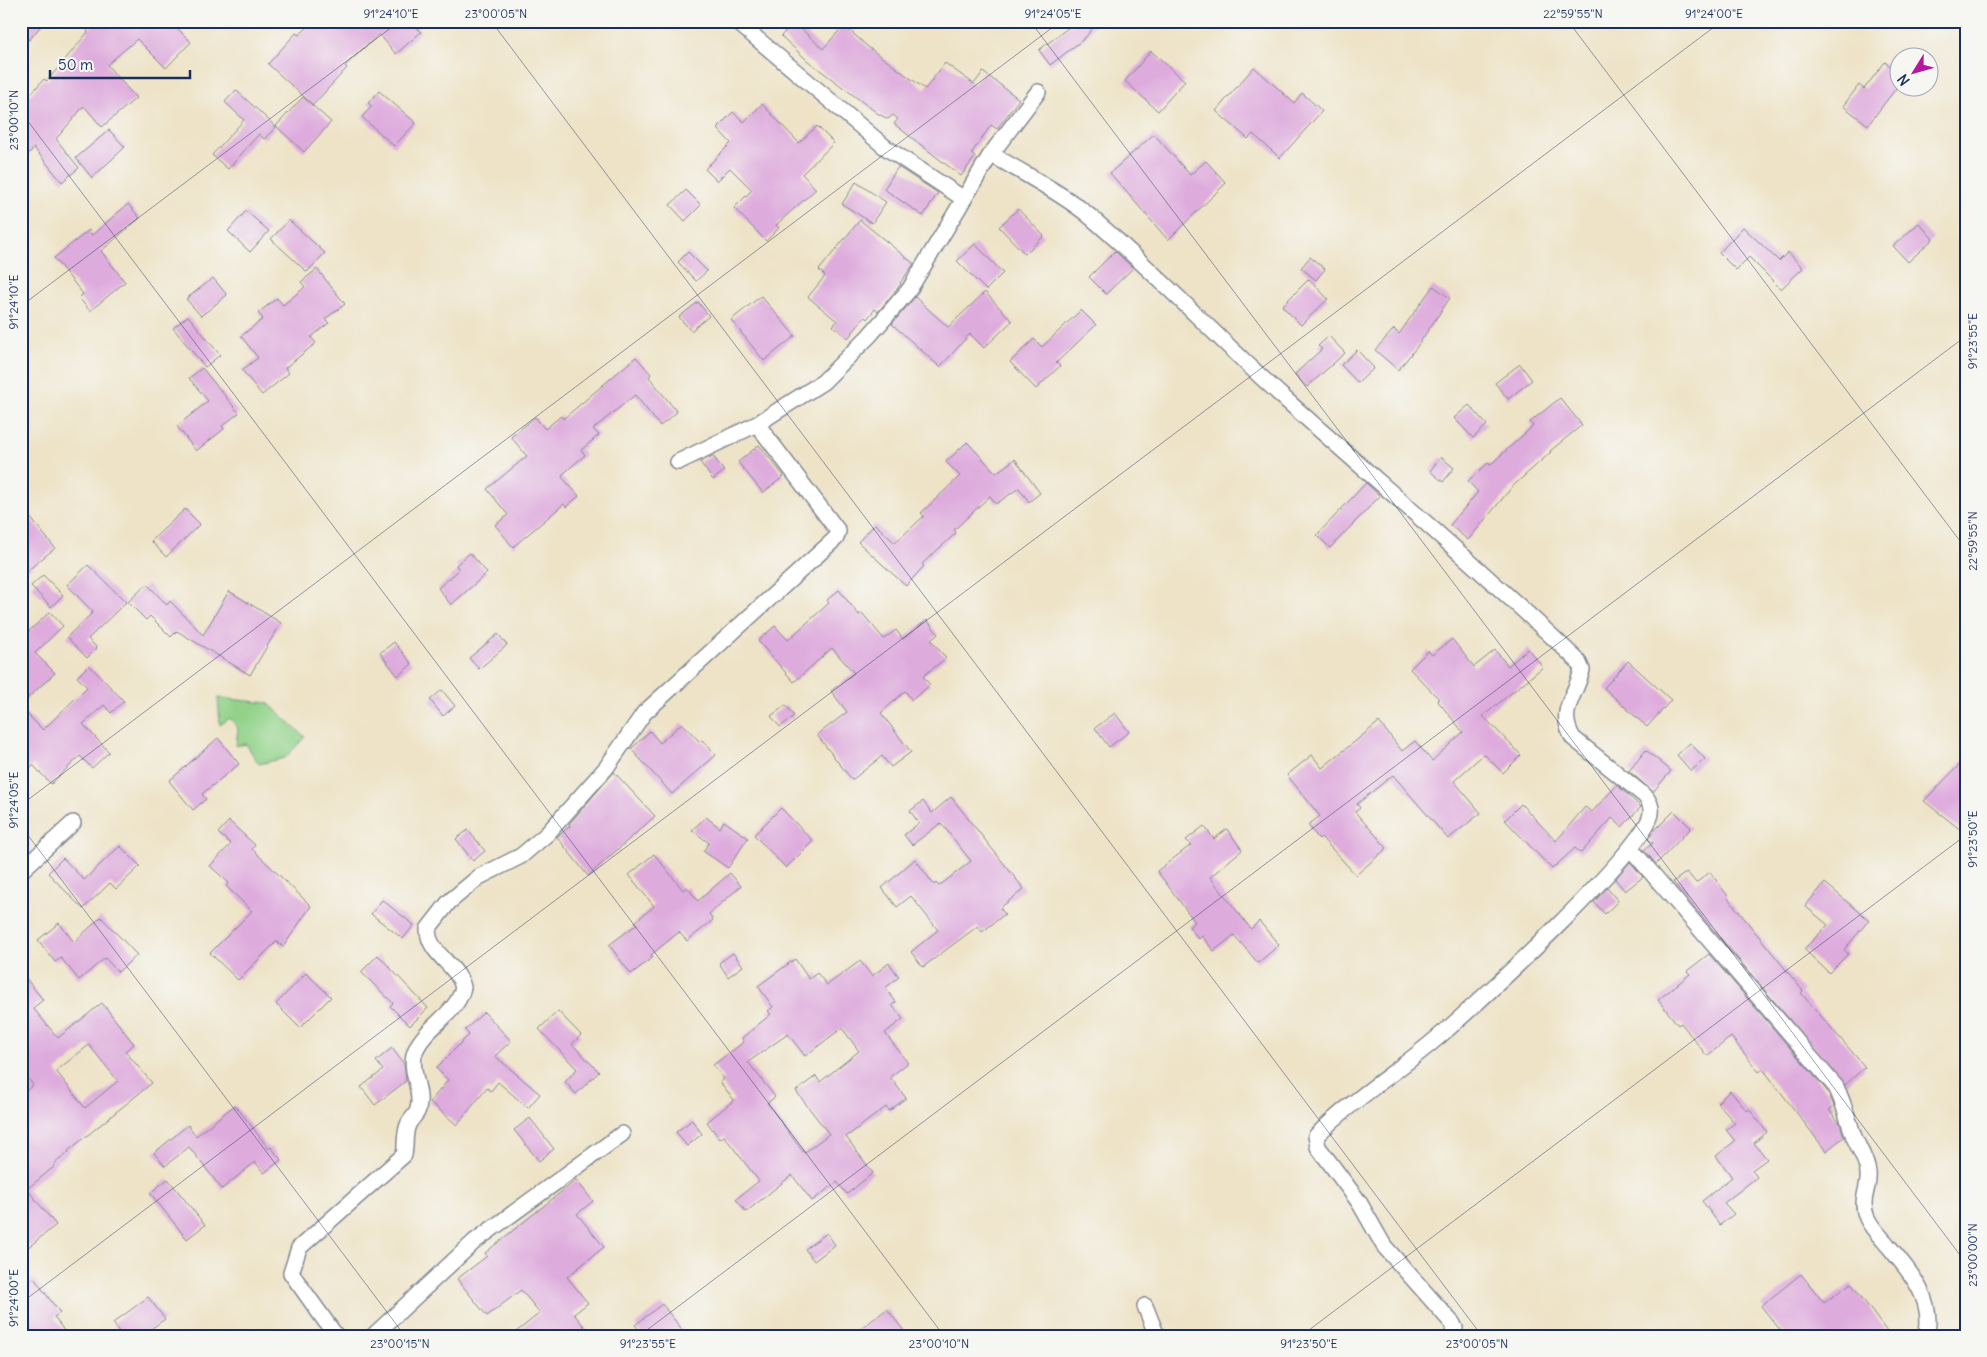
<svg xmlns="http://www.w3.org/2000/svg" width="1987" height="1357" viewBox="0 0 1987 1357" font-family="Delius,sans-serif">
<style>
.green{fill:#92d389;stroke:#568174}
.building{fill:#deabdd;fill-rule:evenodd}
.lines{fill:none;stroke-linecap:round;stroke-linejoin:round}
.minor-casing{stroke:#848992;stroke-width:18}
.minor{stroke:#fff;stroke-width:15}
.ticks{fill:none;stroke:#1b2f5e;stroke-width:1;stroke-opacity:0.45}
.neatline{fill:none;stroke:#1b2f5e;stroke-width:2}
.ticks-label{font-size:12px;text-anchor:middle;fill:#1b2f5e}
</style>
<rect width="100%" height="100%" fill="#f6f6f2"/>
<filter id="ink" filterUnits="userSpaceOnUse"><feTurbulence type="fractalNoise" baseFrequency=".02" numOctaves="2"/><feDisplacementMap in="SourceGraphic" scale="10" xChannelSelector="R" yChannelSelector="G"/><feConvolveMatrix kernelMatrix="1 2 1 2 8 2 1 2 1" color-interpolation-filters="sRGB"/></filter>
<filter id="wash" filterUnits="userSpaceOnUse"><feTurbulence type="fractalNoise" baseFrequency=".0096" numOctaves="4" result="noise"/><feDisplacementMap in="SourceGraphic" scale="20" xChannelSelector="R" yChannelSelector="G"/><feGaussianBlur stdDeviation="1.12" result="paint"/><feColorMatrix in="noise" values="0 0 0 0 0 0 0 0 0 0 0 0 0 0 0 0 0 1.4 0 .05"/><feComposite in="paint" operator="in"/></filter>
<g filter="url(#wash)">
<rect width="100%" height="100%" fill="#eee3c7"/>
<path class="green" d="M218 698 268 703 305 737 285 758 259 764 246 744 236 746 238 728 230 718 220 725Z"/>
<g id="blocks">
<path class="building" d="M21 21H45L29 40 21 33Z
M97 21H170L191 42 166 68 137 39 107 65 136 98 102 127 84 106 56 139 79 168 62 182 34 148 21 162V105L44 79 47 81 88 32 87 30Z
M315 21H411L421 32 396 54 379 34 345 66 347 68 313 105 268 64 296 33 299 35Z
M1077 21H1098L1085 38 1050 65 1039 50Z
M794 22 823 49 844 25 868 47 925 89 945 63 974 84 983 72 1019 99 997 129 991 125 971 154 975 157 961 176 894 124 898 119 893 115 888 119 877 113 808 61 781 36Z
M1151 51 1185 81 1158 111 1125 81Z
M1885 62 1900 73V83L1868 125 1843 106 1859 85 1864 89Z
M1254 67 1294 103 1302 93 1322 111 1280 158 1253 134 1248 139 1216 111Z
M236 90 276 127 264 139 259 134 228 169 212 155 244 120 225 102Z
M379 91 416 123 394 146 362 117 372 106 368 103Z
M303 97 331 122 304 152 276 126Z
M762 104 799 143 817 126 834 143 802 174 816 189 776 225 779 228 766 241 734 208 752 190 730 168 717 181 705 169 731 143 717 128 733 112 744 122Z
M109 130 125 147 92 178 76 158Z
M1154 134 1190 175 1206 161 1226 183 1168 240 1110 173Z
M898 167 938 193 923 216 884 189Z
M856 182 886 202 872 223 842 204Z
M686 190 701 205 685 221 670 205Z
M128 204 140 218 101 251 125 282 90 311 79 298 83 294 54 258 89 230 92 235Z
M1018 209 1044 236 1025 254 999 227Z
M246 211 269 231 250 252 228 231Z
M289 220 325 253 307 272 271 239Z
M860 220 914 264 900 283 901 284 878 312 875 309 867 319 865 317 848 338 833 326 837 321 808 297 825 276 819 270Z
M1919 223 1933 239 1908 262 1893 246Z
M1743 227 1779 261 1788 252 1803 268 1781 289 1749 257 1736 270 1719 253Z
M975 244 1003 273 986 290 957 261Z
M1115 251 1133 268 1106 294 1089 277Z
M688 252 707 271 696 281 678 262Z
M1310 257 1325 269 1316 280 1301 268Z
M317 269 345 304 325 319 329 323 311 337 316 343 285 368 289 373 262 395 242 370 258 358 241 336 263 319 258 313 277 298 283 305 305 287 301 282Z
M213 278 227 295 201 316 186 299Z
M1309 279 1328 299 1301 325 1282 306Z
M1433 286 1450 298 1416 348 1398 370 1375 350 1394 329 1399 334Z
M985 292 1012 321 984 348 970 334 940 367 892 324 915 297 948 327Z
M761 296 795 336 764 361 731 320Z
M698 302 709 316 691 331 679 317Z
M1081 310 1096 325 1056 363 1060 366 1036 389 1010 362 1034 339 1042 347Z
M188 316 220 355 205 367 173 328Z
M1329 336 1345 353 1307 387 1295 374 1322 349 1318 346Z
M1357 350 1374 368 1358 383 1341 365Z
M636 357 651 374 649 377 677 412 660 426 635 395 593 429 599 435 581 450 585 455 563 474 562 477 579 496 566 507 564 504 513 547 495 525 508 515 487 489 527 456 511 437 535 417 545 429 561 416 563 419Z
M1520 364 1532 380 1508 399 1495 383Z
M202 368 239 413 222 426 224 429 196 451 177 426 208 401 189 378Z
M1560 398 1582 425 1550 451 1551 452 1513 486 1468 540 1450 525 1478 492 1468 481 1488 463 1490 465 1533 426 1530 422Z
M1469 405 1487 425 1473 438 1454 418Z
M967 442 996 473 1015 459 1040 493 1029 502 1019 488 996 504 990 496 954 530 956 533 922 564 924 566 906 586 858 542 875 524 895 543 924 516 921 513 960 476 946 462Z
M759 445 784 476 763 493 738 462Z
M713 456 724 471 713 480 700 462Z
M1441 457 1454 468 1443 482 1430 471Z
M1366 483 1380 496 1330 548 1317 535Z
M21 506 55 548 21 576Z
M185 509 200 524 166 557 151 541Z
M470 553 487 573 451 605 438 588 459 570 456 565Z
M88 565 126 602 88 639 97 648 87 658 67 637 93 612 67 585Z
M43 575 63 595 51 607 31 586Z
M147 584 167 605 170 601 203 635 229 591 281 623 250 675 177 631 171 637 150 616 146 620 128 602Z
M839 590 859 615 862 613 884 639 896 630 903 639 927 620 938 634 931 640 946 658 923 676 930 685 912 700 905 691 881 713 911 752 891 767 882 756 852 780 817 735 847 712 831 691 854 673 832 648 794 682 758 641 775 626 788 640 829 603 827 600Z
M50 612 63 626 35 653 55 673 21 704V638Z
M498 634 507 645 479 669 469 658Z
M1452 639 1474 667 1495 650 1508 666 1528 649 1543 667 1483 716 1521 755 1503 773 1484 754 1454 781 1481 813 1448 839 1393 775 1357 804 1360 808 1355 812 1387 848 1356 875 1321 837 1319 839 1308 825 1320 816 1287 775 1312 755 1322 768 1379 722 1402 751 1415 741 1432 761 1463 732 1437 700 1439 699 1410 669 1428 651 1432 655Z
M394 642 412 664 398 676 380 653Z
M1628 661 1671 700 1647 727 1604 688Z
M89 665 124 701 111 713 104 705 83 724 109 752 92 768 80 756 51 784 33 765 21 776V708L43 730 87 687 77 677Z
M442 690 455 706 443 716 430 700Z
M786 705 794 716 780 727 771 716Z
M1115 713 1129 732 1109 747 1095 728Z
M682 723 700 742 702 740 716 755 672 794 631 749 650 731 660 743Z
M218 738 239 764 202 794 206 799 193 810 169 781Z
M1690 743 1705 759 1691 771 1677 755Z
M1646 750 1671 771 1653 792 1629 771Z
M1966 758V834L1924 801Z
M614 772 655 816 588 876 557 837 570 826 569 824Z
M1617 785 1641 807 1622 827 1612 818 1581 853 1575 848 1552 869 1505 820 1521 804 1556 841 1585 807 1592 812Z
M951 797 1024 889 1000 908 1005 914 982 932 978 926 923 967 911 952 938 930 911 896 897 907 882 888 915 859 934 885 936 883 939 886 971 861 941 823 912 845 904 835 919 823 910 811 923 801 932 813Z
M781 808 813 841 786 868 754 835Z
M1674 811 1691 828 1656 864 1644 850 1653 843 1648 839 1653 832Z
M706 817 720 828 724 821 748 838 728 868 703 851 709 843 692 830Z
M229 821 255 845 252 849 311 906 283 947 277 941 238 980 210 953 252 911 226 886 229 883 210 866 231 844 218 833Z
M1204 826 1214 839 1227 829 1242 850 1210 877 1251 929 1259 921 1279 945 1258 963 1234 935 1214 951 1202 936 1199 939 1189 927 1195 922 1157 871 1191 845 1186 840Z
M468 830 485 851 473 861 456 839Z
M120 846 140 866 116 889 110 883 83 909 48 873 63 858 84 880Z
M654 854 683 890 687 887 698 901 730 873 741 886 709 914 713 920 687 941 679 932 651 955 653 957 631 974 609 945 637 924 635 922 654 906 629 875Z
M1630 862 1643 877 1625 891 1615 879Z
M1687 872 1696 883 1710 872 1728 896 1727 897 1803 991 1801 993 1865 1067 1845 1085 1673 882Z
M1825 883 1869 920 1844 950 1848 954 1829 973 1804 949 1828 925 1805 906Z
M1607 888 1618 901 1605 914 1594 902Z
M382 900 414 925 403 939 371 914Z
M101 917 137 955 118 972 105 958 79 980 61 958 55 962 38 940 59 923 74 942Z
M733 953 743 966 728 977 719 963Z
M1709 954 1828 1092 1834 1106 1829 1110 1840 1123 1844 1137 1826 1151 1763 1069 1759 1072 1731 1037 1707 1056 1681 1023 1678 1025 1658 1000 1690 974 1687 971Z
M378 955 428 1008 410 1026 390 1006 393 1003 361 972Z
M795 959 809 979 817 973 827 985 860 961 872 976 889 963 899 977 885 988 896 1002 892 1005 903 1019 885 1033 908 1063 890 1077 906 1098 889 1111 886 1107 846 1137 873 1173 847 1194 837 1182 812 1201 792 1175 746 1212 736 1199 759 1181 724 1136 720 1139 707 1122 734 1100 720 1082 724 1079 713 1065 744 1042 742 1038 771 1014 768 1011 773 1007 758 986ZM842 1028 859 1051 820 1082 816 1076 796 1091 829 1134 804 1153 767 1103 775 1097 748 1062 788 1034 805 1056Z
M21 972 43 1000 33 1008 58 1038 102 1003 134 1044 125 1051 152 1083 68 1151 69 1152 54 1164 55 1166 27 1189 56 1225 21 1253V1095L33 1085 21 1070ZM89 1045 118 1081 85 1108 56 1071Z
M306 973 331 997 300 1028 276 1004Z
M558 1011 581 1035 572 1044 599 1072 576 1094 565 1082 577 1069 539 1029Z
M484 1012 511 1041 495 1056 540 1094 528 1108 498 1082 491 1091 487 1088 457 1125 430 1102 448 1080 436 1068 469 1035 465 1030Z
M392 1048 404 1064 406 1081 375 1105 361 1087 383 1070 376 1061Z
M1730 1091 1747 1111 1749 1109 1767 1132 1754 1143 1767 1159 1752 1170 1757 1177 1724 1203 1734 1214 1720 1225 1702 1201 1732 1177 1716 1156 1735 1141 1726 1130 1735 1123 1717 1103Z
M235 1105 269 1149 271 1147 281 1160 264 1173 255 1162 222 1189 189 1147 165 1166 154 1153 188 1125 196 1136Z
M530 1118 554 1149 539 1161 514 1130Z
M692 1120 702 1134 687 1146 676 1132Z
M168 1179 205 1225 187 1239 150 1193Z
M576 1180 593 1201 577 1214 604 1247 567 1277 588 1303 574 1314 592 1336H511L540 1313 521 1290 487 1316 457 1279 487 1256 485 1253Z
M827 1233 835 1245 814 1261 805 1249Z
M1801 1274 1824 1303 1851 1283 1890 1336H1785L1761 1306Z
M34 1278 60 1313 54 1317 68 1336H21V1319L30 1313 21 1301V1287Z
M148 1297 165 1319 141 1336H122L113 1323Z
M662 1304 687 1336H644L635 1325Z
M887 1309 908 1336H851Z"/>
</g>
</g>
<g filter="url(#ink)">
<use href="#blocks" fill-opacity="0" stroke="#848992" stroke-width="1"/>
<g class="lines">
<defs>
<path id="minor" d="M736 21 885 147 964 199
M991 154C1021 172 1060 192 1087 214 1156 272 1217 338 1284 398 1382 486 1483 570 1578 661L1582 670C1575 698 1557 711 1573 738L1645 796C1649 801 1652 807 1651 813 1649 846 1477 1004 1443 1033 1402 1069 1355 1097 1316 1136L1318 1147 1359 1202 1384 1246 1453 1324 1455 1328 1452 1336
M678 462 757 424 823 382 869 336 909 290 991 154 1038 92
M1631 849 1836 1087C1844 1103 1848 1120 1854 1137 1859 1149 1867 1160 1868 1173 1870 1188 1859 1199 1867 1218 1871 1227 1879 1235 1885 1242 1907 1268 1936 1299 1926 1336
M21 871 73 823
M1145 1306 1157 1336
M336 1336 291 1273 299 1248 404 1155C406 1146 404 1133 408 1125 410 1119 417 1115 418 1109 423 1091 410 1073 414 1055 421 1028 458 1015 463 987 457 964 428 954 428 929L449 902 479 877 521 856 547 834 606 768 644 713 836 538 838 531 757 424
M373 1336 475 1241 622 1134"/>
</defs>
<use href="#minor" class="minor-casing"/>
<use href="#minor" class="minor"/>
</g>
</g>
<path class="ticks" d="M491 21 1482 1336M1030 21 1966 1263M1568 21 1966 549M21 112 944 1336M21 306 400 21M21 805 1061 21M21 826 405 1336M21 1303 1722 21M639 1336 1966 336M1301 1336 1966 835M1962 1336 1966 1333"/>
<rect width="1987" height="1357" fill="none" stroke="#f6f6f2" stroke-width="55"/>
<g transform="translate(1914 72) rotate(233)"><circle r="24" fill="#f6f6f2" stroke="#9ea6b7"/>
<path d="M0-4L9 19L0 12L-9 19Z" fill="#b5179e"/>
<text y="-8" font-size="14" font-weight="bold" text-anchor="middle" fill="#1b2f5e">N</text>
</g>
<path d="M50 70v8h140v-8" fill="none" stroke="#1b2f5e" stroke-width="2.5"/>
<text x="58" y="70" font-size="15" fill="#1b2f5e" stroke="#f6f6f2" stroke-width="4" paint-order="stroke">50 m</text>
<rect x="28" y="28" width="1932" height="1302" class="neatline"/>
<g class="ticks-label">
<text x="391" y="18">91°24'10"E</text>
<text x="496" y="18">23°00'05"N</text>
<text x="1053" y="18">91°24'05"E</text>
<text x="1573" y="18">22°59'55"N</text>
<text x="1714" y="18">91°24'00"E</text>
<text transform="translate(14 120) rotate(-90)" y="4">23°00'10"N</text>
<text transform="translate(14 302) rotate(-90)" y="4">91°24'10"E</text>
<text transform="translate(1973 341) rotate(-90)" y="4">91°23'55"E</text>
<text transform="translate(1973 541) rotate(-90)" y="4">22°59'55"N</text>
<text transform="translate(14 800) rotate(-90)" y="4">91°24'05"E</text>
<text transform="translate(1973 839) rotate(-90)" y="4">91°23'50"E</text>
<text transform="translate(1973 1255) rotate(-90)" y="4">23°00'00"N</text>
<text transform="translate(14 1298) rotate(-90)" y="4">91°24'00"E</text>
<text x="400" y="1348">23°00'15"N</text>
<text x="648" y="1348">91°23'55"E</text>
<text x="939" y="1348">23°00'10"N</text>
<text x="1309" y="1348">91°23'50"E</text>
<text x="1477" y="1348">23°00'05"N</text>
</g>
</svg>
